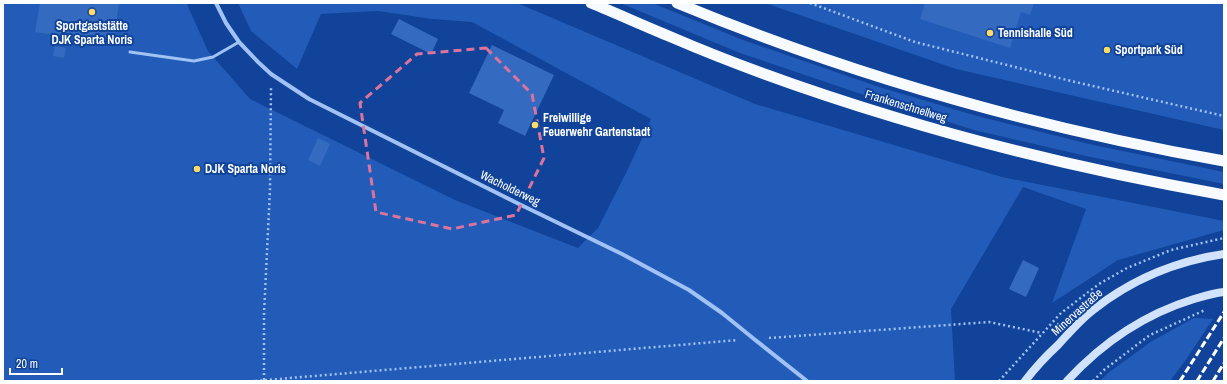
<svg xmlns="http://www.w3.org/2000/svg" width="1227" height="384" viewBox="0 0 1227 384" font-family="'Archivo Narrow',sans-serif">
<style>
.green{fill:#225cb8}
.building{fill:#346ac0}
.lines{fill:none;stroke-linecap:round;stroke-linejoin:round}
.path{stroke:#a1c2f5;stroke-width:2.5;stroke-dasharray:2 3;stroke-linecap:butt}
.service{stroke:#a1c2f5;stroke-width:3}
.minor{stroke:#a1c2f5;stroke-width:4}
.secondary{stroke:#d1e2fd;stroke-width:8}
.trunk{stroke:#f7faff;stroke-width:11}
.rail{stroke:#fff;stroke-width:3;stroke-dasharray:7 3;stroke-linecap:butt}
.marked{fill:none;stroke:#da749d;stroke-width:3;stroke-dasharray:8 5;stroke-linejoin:round}
.poi-dot{fill:#ffdc65;stroke:#104399;stroke-width:1.5}
.labels{text-anchor:middle;stroke-width:4;stroke-linejoin:round;paint-order:stroke}
.poi-label{font-size:12px;font-weight:bold;fill:#fff;stroke:#104399;text-anchor:start}
.street-label{font-size:12px;fill:#fff;stroke:#104399}
</style>
<rect width="100%" height="100%" fill="#104399"/>
<path class="green" d="M3 3H187L190 11 208 51 250 99 455 200 578 248 598 228 627 171 651 119 472 22 432 19 378 11 321 14 297 69 251 31 238 3H517L755 104 1002 177 1224 221V230L1118 260 1052 303 1086 209 1023 187 951 309 955 381H3Z
M620 3H652L743 40 879 87 977 116 1089 144 1224 172V184L1086 156 974 130 876 99 740 53Z
M765 3H1224V130L956 69Z
M1194 318 1213 319 1185 361 1170 381H1100L1108 373 1152 341Z"/>
<path class="building" d="M40 3H119L114 41 101 39 100 42 35 32Z
M925 3H1034L1030 15 1021 12 1010 48 920 19Z
M399 19 438 39 431 54 391 34Z
M492 45 554 75 525 136 498 123 504 110 469 93Z
M55 46 66 48 64 58 53 56Z
M318 138 330 144 320 166 308 160Z
M1023 260 1039 268 1026 297 1009 289Z"/>
<g class="lines">
<path class="path" d="M810 3 915 42 1071 81 1224 116
M769 338 989 322 1042 333
M264 380V314L270 189 271 86
M255 381 738 340
M999 381 1061 313 1099 284 1127 268 1171 250 1224 238
M1093 381 1105 369 1150 335 1205 310"/>
<path class="service" d="M130 52 194 61 213 57 239 42"/>
<path class="minor" d="M216 3 226 23 239 42 258 62 271 74 309 99 519 204 622 254 689 290 722 313 754 339 807 381"/>
<path class="secondary" d="M1025 381C1035 368 1046 356 1058 345 1069 333 1080 320 1093 310 1131 280 1176 261 1224 254
M1067 381C1102 343 1145 314 1194 299 1204 296 1214 293 1224 292"/>
<path class="trunk" d="M591 3C618 14 644 26 671 37 743 68 818 94 894 117 1002 150 1112 175 1224 195
M677 3C853 76 1036 128 1224 161"/>
<path class="rail" d="M1180 381 1224 312
M1197 381 1224 338
M1213 381 1224 363"/>
</g>
<path class="marked" d="M486 48 532 94 544 158 516 215 452 229 376 212 360 103 417 54Z"/>
<g class="poi-dot">
<circle cx="92" cy="12" r="4"/>
<circle cx="990" cy="33" r="4"/>
<circle cx="1107" cy="50" r="4"/>
<circle cx="535" cy="125" r="4"/>
<circle cx="197" cy="169" r="4"/>
</g>
<g class="labels">
<g class="poi-label">
<text x="92" y="30" text-anchor="middle">Sportgaststätte<tspan x="92" dy="14">DJK Sparta Noris</tspan></text>
<text x="998" y="37">Tennishalle Süd</text>
<text x="1115" y="54">Sportpark Süd</text>
<text x="543" y="122">Freiwillige<tspan x="543" dy="14">Feuerwehr Gartenstadt</tspan></text>
<text x="205" y="173">DJK Sparta Noris</text>
</g>
<g class="street-label">
<text transform="translate(906 106) rotate(17)" y="4">Frankenschnellweg</text>
<text transform="translate(510 188) rotate(26)" y="4">Wacholderweg</text>
<text transform="translate(1077 312) rotate(-42)" y="4">Minervastraße</text>
</g>
</g>
<rect width="1227" height="384" fill="none" stroke="#ffffff" stroke-width="8"/>
<path d="M10 368v6h52v-6" fill="none" stroke="#ffffff" stroke-width="2"/>
<text x="16" y="368" font-size="12" fill="#ffffff" stroke="#104399" stroke-width="3" paint-order="stroke">20 m</text>
</svg>
